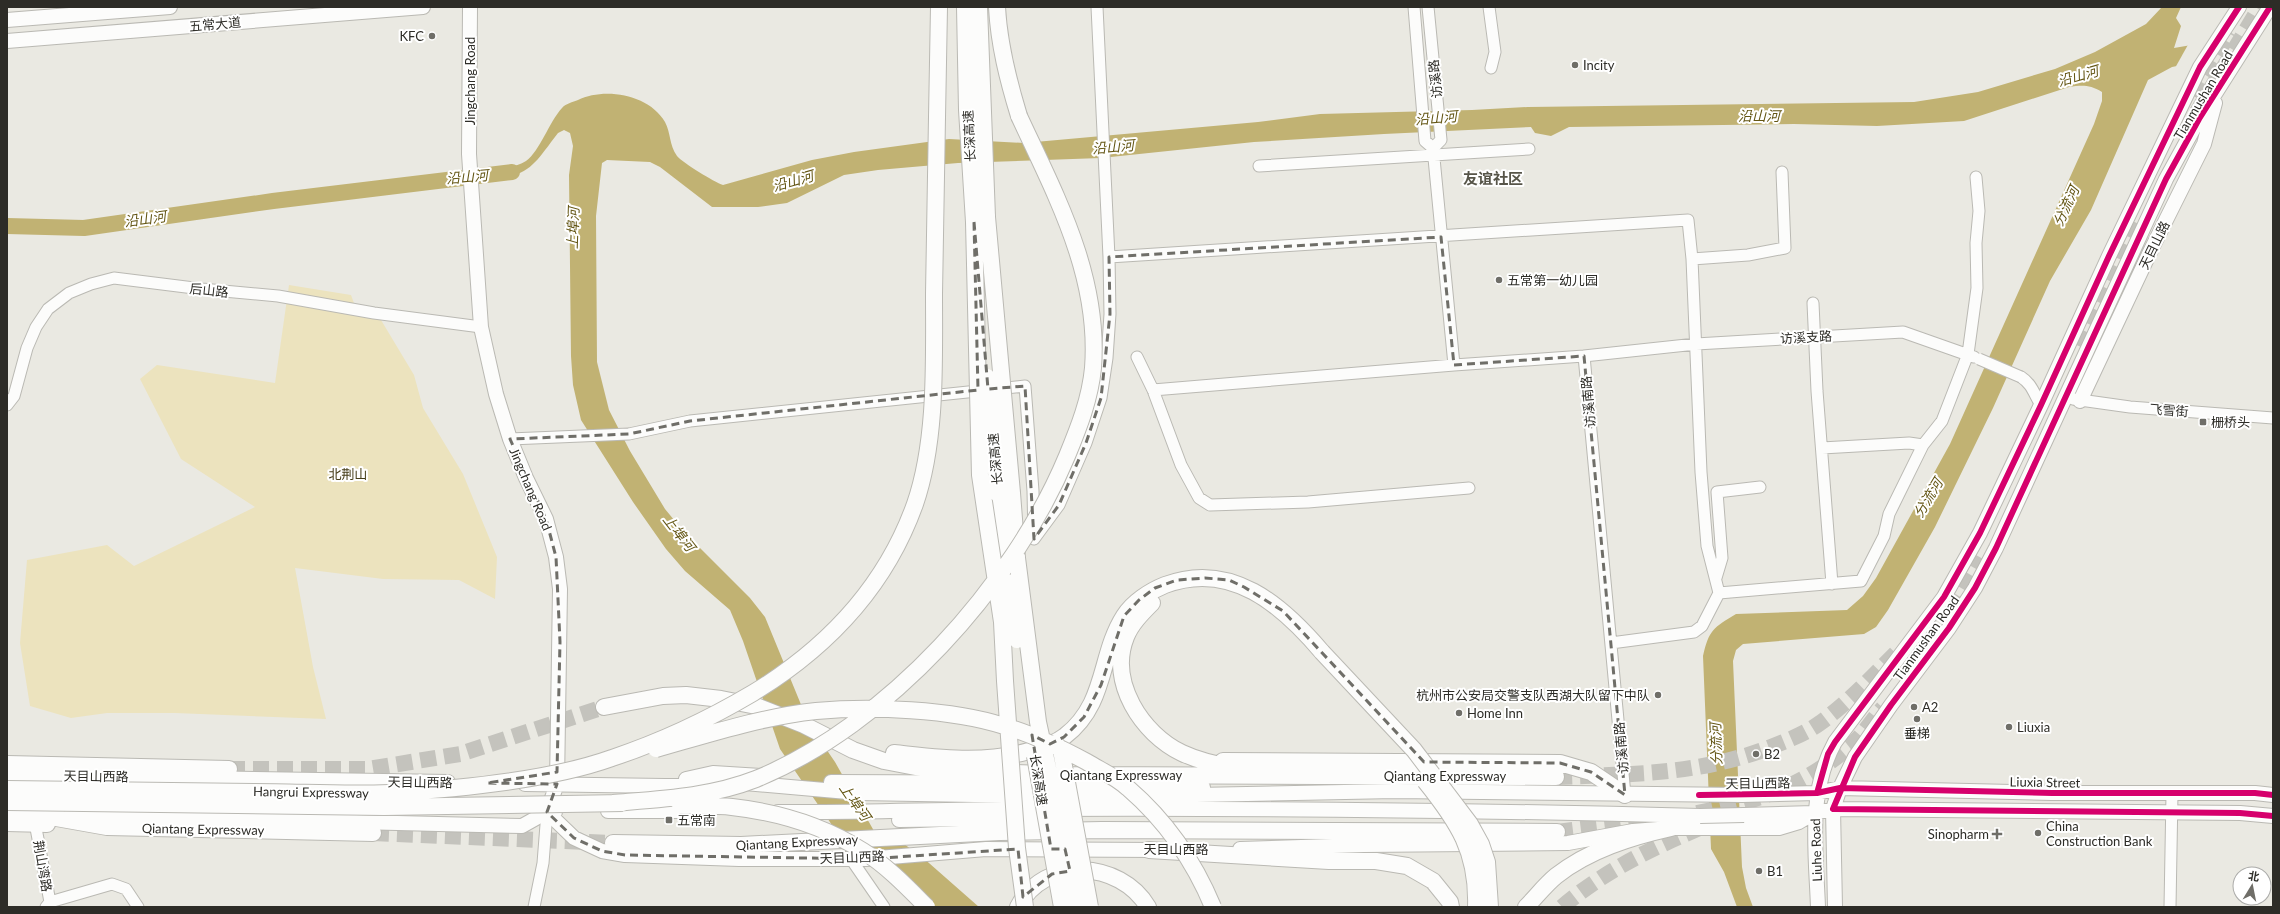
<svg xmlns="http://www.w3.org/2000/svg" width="2280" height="914" viewBox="0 0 2280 914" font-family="Lato,'Noto Sans SC',sans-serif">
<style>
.green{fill:#ece3be}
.water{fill:#c1b273}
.pier{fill:#eae9e2}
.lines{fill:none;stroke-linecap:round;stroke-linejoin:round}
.river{stroke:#c1b273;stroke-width:16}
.highway-tunnel{stroke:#c4c3bd;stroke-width:16;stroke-dasharray:16 8;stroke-linecap:butt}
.minor-casing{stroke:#bab9b3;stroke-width:13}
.major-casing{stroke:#bab9b3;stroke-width:16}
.highway-casing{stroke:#bab9b3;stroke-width:18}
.minor{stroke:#fcfcfb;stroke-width:11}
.major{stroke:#fcfcfb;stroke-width:14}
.highway{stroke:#fcfcfb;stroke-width:16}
.minor-bridge-casing{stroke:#bab9b3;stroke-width:13;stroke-linecap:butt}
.major-bridge-casing{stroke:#bab9b3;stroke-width:16;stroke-linecap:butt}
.highway-bridge-casing{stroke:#bab9b3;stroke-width:18;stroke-linecap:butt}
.minor-bridge{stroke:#fcfcfb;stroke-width:11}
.major-bridge{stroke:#fcfcfb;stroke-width:14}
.highway-bridge{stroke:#fcfcfb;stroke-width:16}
.cycleway-casing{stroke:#fff;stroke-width:8}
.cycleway{stroke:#d6006c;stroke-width:6}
.marked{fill:none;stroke:#6f6e68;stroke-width:3;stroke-dasharray:8 5;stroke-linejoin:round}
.poi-dot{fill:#6f6e68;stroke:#fff;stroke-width:1.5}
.labels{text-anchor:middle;stroke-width:4;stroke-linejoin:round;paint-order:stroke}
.street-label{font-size:13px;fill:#2d2c27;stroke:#fff}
.poi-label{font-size:13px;fill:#2d2c27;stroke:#fff;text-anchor:start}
.park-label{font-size:13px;fill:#453c17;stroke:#fff}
.water-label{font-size:14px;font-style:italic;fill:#635513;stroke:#fff}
.quarter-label{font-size:15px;font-weight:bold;fill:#575549;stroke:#fff}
</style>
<rect width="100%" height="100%" fill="#eae9e2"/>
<path class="green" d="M289 285 351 295 358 314 381 320 414 375 423 408 463 474 497 557 495 599 459 580 383 579 295 568 313 667 326 719 175 713H107L71 718 30 706 20 643 27 560 107 545 134 566 255 507 181 459 140 379 157 365 275 383Z"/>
<path class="water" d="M2162 7H2181L2176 18 2181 26 2174 48 2273 31V47L2172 67 2148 80 2091 210 2050 281 1993 408 1935 527 1888 610 1876 627 1864 634 1743 644 1736 650 1733 661 1742 867 1746 888 1753 907H1737L1724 872 1711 849 1703 656C1709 630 1713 628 1736 614L1847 610 1863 596 1876 578 1950 444 2094 124 2102 101V92C2090 85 2083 85 2069 87L1964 121 1877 126 1794 124 1569 127 1551 136 1535 133 1531 127 1384 134 1254 142 1101 158 958 163 878 170 844 175 787 203 758 207H712L660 167 650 162 607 160 602 163 596 216 597 362 609 410 630 451 665 509 684 532 750 598 765 617 809 724 835 762 874 831 901 842 921 856 979 907H922L834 828 780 749 743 641 730 610 685 571 666 549 633 502 581 420 573 385 571 356 569 175 573 146 570 133 564 130 558 133C534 164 533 173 491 182L490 168C502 167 516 168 526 161 540 151 549 122 562 108 565 104 573 102 578 100 604 87 649 94 665 122 671 133 669 145 677 156 683 163 714 182 723 185L812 160 854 152 949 139 1024 143 1258 122 1320 114 1472 110 1528 107 1914 102 1978 92 2055 69 2095 52 2146 24Z"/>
<path class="pier" d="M2273 29 2272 49 2175 68 2189 43Z"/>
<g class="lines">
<path class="river" d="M7 226 84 228 273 201 512 172"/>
<path class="highway-tunnel" d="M2192 95 2230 32
M2197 112 2260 7
M2081 347 2140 219
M1953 611 1983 559
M229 769H368L460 754 604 707
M1556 777C1633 774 1698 775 1771 747 1788 740 1805 734 1820 723 1849 702 1873 676 1898 651
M1697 813C1757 801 1801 788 1849 747 1862 737 1872 720 1883 708
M1557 832 1668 818
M373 833 613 843
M1562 907C1604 871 1652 848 1702 827"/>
<defs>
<path id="minor" d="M1414 7 1425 141 1433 148
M1428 7 1441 140 1433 148
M1489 7 1495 52 1491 68
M1433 148 1454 365 1584 356 1625 795
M1259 166 1529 149
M1109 257 1688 220 1692 259 1701 472 1707 546 1719 593 1702 626 1694 632 1611 643
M1692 259 1748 255 1785 248 1782 172
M1813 303 1817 391 1832 584
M1584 356 1696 344 1903 332 1974 357
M1137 357 1153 390 1181 465 1199 498 1210 505 1308 502 1469 488
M2021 377C2032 384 2034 394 2041 405
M1153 390 1454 365
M2073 399 2130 407 2273 418
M7 405 14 396 27 348 36 327 48 309 69 293 91 284 114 278 202 289 278 296 374 313 481 327
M510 439 629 434 690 421 1025 386 1033 491 1034 539
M1822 448 1909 443 1923 445
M1034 539 1059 505 1086 443 1101 398 1107 358 1110 314 1109 257 1097 7
M1716 578 1722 558 1717 492 1760 487
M1719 593 1861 581 1884 536 1889 514 1923 445 1942 421 1968 354 1977 288 1976 243 1979 211 1976 177
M35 823 50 902 46 907
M851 859 884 907
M50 902 112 884 126 889 138 907
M534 907 543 863 547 812
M2170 907 2172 794"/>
<path id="major" d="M470 7 469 154 481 327 496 394 510 439 526 478 546 519 556 557 560 589 557 784 547 812 574 838 602 851 625 855 739 859H866L986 849 1159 850
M7 20 170 7
M7 41 423 7
M2080 401 2151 250 2204 144 2215 103
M7 775 448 782
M686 779 713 773 761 776
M831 782 1072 783 1203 787
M745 783 859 793 1095 797 1395 791 1742 795 1817 793 1840 788 2052 793H2255L2273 795
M525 784 665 786 724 784
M608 811H693
M778 812C861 813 944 809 1028 809 1252 808 1476 810 1700 816
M7 814 45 815
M71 815 522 826 547 812H555
M1744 815 1814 813 1833 809 2240 813 2273 816
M899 820 1056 818
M1240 849 1364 845 1568 843 1633 831 1671 828H1779L1799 822 1814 813
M1818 907C1816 852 1807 793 1835 742L1944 597 1980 533 2041 405 2109 256 2200 67 2239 7
M1835 907 1833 809 1840 788 1855 757 1891 705 1949 628 1975 588 1996 548 2166 179 2199 119 2270 7"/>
<path id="highway" d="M965 7 967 110 974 222
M979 7 987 217
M997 7C999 45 1008 80 1019 116
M937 117 939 7
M1012 493 1017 558
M998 494 1007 574
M1152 603C1142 613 1131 624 1126 637 1108 682 1142 734 1182 753 1199 761 1217 765 1235 768
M604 707 663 696 686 695 721 699 756 706 804 725 853 750 884 761 931 770 1072 775 1556 777
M894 753C942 758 981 764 1029 751 1041 748 1055 744 1065 736 1107 704 1099 655 1124 616 1133 602 1150 591 1165 585 1231 560 1282 605 1322 652
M1223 761 1560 763 1591 772 1625 795
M7 764 229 769
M34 814 107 827 373 833
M7 823 47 824
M613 843 741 845 999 832 1102 830 1557 832
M1149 850 1329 861H1376L1407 866 1433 881 1450 902 1451 907
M1018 907C1044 856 1120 860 1148 907
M1526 907C1536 897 1545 885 1556 876 1589 850 1631 837 1671 828"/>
</defs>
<use href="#minor" class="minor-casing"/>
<use href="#major" class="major-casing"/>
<use href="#highway" class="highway-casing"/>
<use href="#minor" class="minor"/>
<use href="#major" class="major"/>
<use href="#highway" class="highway"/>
<defs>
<path id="minor-bridge" d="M1979 359 2021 377"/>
<path id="major-bridge" d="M1700 816 1744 815"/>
<path id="highway-bridge" d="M987 217 1012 493
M974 222 980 475 1002 622 1005 681 1017 848 1025 907
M987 377 998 494
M1017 558 1038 722 1078 906
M1008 582 1017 640
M1322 652 1414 750 1470 824 1481 844 1487 862 1490 907
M1055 743 1061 750 1090 907
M656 749C709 734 761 717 816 711 870 706 952 709 1004 726 1033 734 1061 748 1087 762 1100 770 1116 777 1128 788 1165 820 1194 861 1213 907
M1035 756 1062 907
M1425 781C1458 822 1478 852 1476 907
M7 789C89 790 172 791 254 792 299 792 344 795 389 793 457 789 548 781 612 758 660 742 709 719 753 693 827 648 885 588 915 504 937 440 934 361 934 294 935 235 936 176 937 117
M7 802 384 807 623 803
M613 803C662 799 710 797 756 779 888 725 1013 586 1067 456 1079 427 1090 399 1093 368 1100 276 1056 196 1019 116
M680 805C697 806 715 805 732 807 777 812 824 826 863 851 887 866 907 887 927 907"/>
</defs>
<use href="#minor-bridge" class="minor-bridge-casing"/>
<use href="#major-bridge" class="major-bridge-casing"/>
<use href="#highway-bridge" class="highway-bridge-casing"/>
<use href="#minor-bridge" class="minor-bridge"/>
<use href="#major-bridge" class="major-bridge"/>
<use href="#highway-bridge" class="highway-bridge"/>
<defs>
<path id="cycleway" d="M2270 7 2199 119 2166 179 1996 548 1975 588 1949 628 1891 705 1855 757 1833 809 2240 813 2273 816
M1817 793 1828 754 1835 742 1944 597 1980 533 2041 405 2109 256 2200 67 2239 7
M1699 795 1817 793 1840 788 2052 793H2255L2273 795"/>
</defs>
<use href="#cycleway" class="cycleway-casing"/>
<use href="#cycleway" class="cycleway"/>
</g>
<path class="marked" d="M974 222 988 389 1025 386 1034 539 1059 505 1086 443 1101 398 1110 314 1109 257 1441 237 1454 365 1584 356 1625 795 1591 772 1560 763 1424 762 1283 611 1244 587 1229 580 1205 578 1177 580 1155 588 1139 600 1124 616 1101 685 1084 717 1064 737 1050 744 1032 735 1051 849H1065L1070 871 1052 874 1023 897 1018 849 866 859 625 855 602 851 574 838 547 812 557 784 487 783 557 772 560 642 556 557 546 519 510 439 629 434 690 421 978 390Z"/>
<g class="poi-dot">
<circle cx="432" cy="36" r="4"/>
<circle cx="1575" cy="65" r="4"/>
<circle cx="1499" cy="280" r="4"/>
<rect x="2199" y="418" width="8" height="8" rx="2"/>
<circle cx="1658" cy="695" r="4"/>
<circle cx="1914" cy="707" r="4"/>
<circle cx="1459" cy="713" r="4"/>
<circle cx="1917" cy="719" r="4"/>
<circle cx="2009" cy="727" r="4"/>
<circle cx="1756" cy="754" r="4"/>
<rect x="665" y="816" width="8" height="8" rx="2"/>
<circle cx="2038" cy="833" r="4"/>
<path d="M1995 828h4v4h4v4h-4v4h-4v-4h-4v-4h4z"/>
<circle cx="1759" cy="871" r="4"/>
</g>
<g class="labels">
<g class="street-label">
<text transform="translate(215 24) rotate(-5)" y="5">五常大道</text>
<text transform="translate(1435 79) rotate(-96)" y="5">访溪路</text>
<text transform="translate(470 81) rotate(-90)" y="5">Jingchang Road</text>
<text transform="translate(2203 95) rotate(-59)" y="5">Tianmushan Road</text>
<text transform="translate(969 136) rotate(-93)" y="5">长深高速</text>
<text transform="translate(2154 245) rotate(-64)" y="5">天目山路</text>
<text transform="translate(209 290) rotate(6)" y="5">后山路</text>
<text transform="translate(1806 337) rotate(-3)" y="5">访溪支路</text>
<text transform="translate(1588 402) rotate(-95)" y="5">访溪南路</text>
<text transform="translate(2169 410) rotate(4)" y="5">飞雪街</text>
<text transform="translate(995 459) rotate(-95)" y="5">长深高速</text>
<text transform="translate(531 489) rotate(67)" y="5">Jingchang Road</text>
<text transform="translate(1926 638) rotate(-54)" y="5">Tianmushan Road</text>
<text transform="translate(1621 748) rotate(-95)" y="5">访溪南路</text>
<text x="1121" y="780">Qiantang Expressway</text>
<text transform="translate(96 776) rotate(1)" y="5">天目山西路</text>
<text x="1445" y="781">Qiantang Expressway</text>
<text transform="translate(1039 780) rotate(81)" y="5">长深高速</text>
<text transform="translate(420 782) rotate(1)" y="5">天目山西路</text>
<text transform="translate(2045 782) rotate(1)" y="5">Liuxia Street</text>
<text transform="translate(1758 783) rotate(-1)" y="5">天目山西路</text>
<text transform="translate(311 792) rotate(1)" y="5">Hangrui Expressway</text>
<text transform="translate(203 829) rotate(1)" y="5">Qiantang Expressway</text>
<text transform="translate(797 842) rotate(-3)" y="5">Qiantang Expressway</text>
<text x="1176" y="854">天目山西路</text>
<text transform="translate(1816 850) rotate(-92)" y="5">Liuhe Road</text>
<text transform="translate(852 857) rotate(-2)" y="5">天目山西路</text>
<text transform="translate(43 866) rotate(80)" y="5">荆山湾路</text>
</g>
<g class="poi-label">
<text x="424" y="41" text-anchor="end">KFC</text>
<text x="1583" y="70">Incity</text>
<text x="1507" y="285">五常第一幼儿园</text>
<text x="2211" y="427">栅桥头</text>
<text x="1650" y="700" text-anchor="end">杭州市公安局交警支队西湖大队留下中队</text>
<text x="1922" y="712">A2</text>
<text x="1467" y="718">Home Inn</text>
<text x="2017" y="732">Liuxia</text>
<text x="1917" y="738" text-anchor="middle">垂梯</text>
<text x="1764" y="759">B2</text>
<text x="677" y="825">五常南</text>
<text x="2046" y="831">China<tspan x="2046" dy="15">Construction Bank</tspan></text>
<text x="1989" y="839" text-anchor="end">Sinopharm</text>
<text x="1767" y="876">B1</text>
</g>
<g class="park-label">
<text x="348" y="479">北荆山</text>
</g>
<g class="water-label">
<text transform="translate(2078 76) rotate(-16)" y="5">沿山河</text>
<text x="1759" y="121">沿山河</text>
<text transform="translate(1436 118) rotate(-5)" y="5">沿山河</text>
<text transform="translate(1113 147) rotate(-5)" y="5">沿山河</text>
<text transform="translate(467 177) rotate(-5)" y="5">沿山河</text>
<text transform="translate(793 181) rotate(-16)" y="5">沿山河</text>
<text transform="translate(2066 206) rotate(-65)" y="5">分流河</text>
<text transform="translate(145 219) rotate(-8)" y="5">沿山河</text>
<text transform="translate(573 228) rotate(-88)" y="5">上埠河</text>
<text transform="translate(1928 498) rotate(-59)" y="5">分流河</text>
<text transform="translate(679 533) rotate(52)" y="5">上埠河</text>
<text transform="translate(1716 744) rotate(-92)" y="5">分流河</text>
<text transform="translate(855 802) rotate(55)" y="5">上埠河</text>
</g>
<g class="quarter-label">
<text x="1493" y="184">友谊社区</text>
</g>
</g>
<rect width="2280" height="914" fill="none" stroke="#2d2c27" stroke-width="16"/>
<g transform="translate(2252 886) rotate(10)"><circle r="19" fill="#ffffff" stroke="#ababa9"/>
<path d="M0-3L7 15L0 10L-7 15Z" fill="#6f6e68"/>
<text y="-6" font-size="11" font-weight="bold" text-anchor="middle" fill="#2d2c27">北</text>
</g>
</svg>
